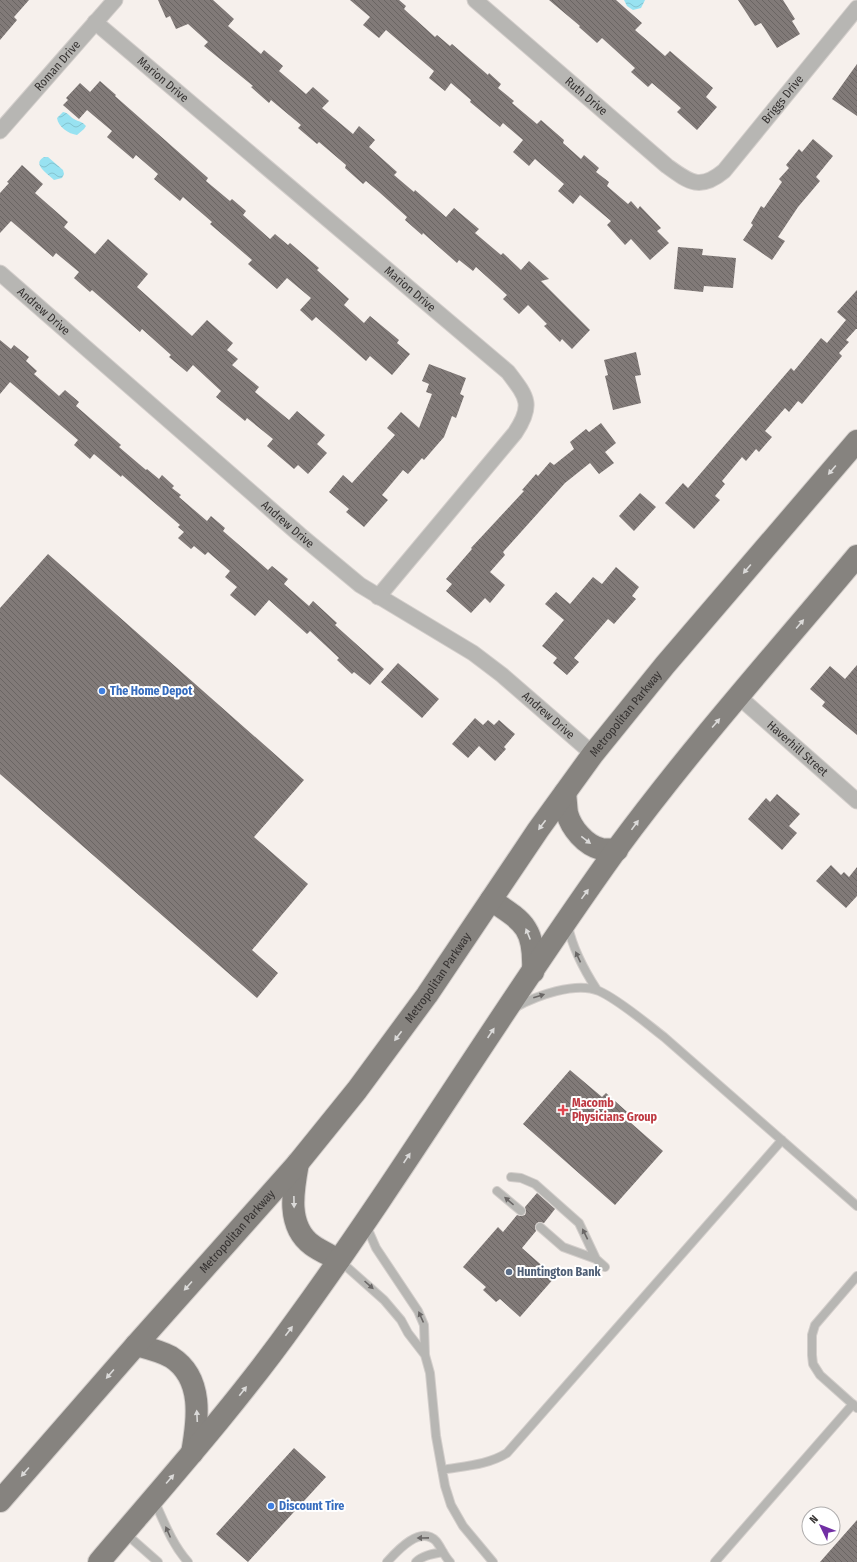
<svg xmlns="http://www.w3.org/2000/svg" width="857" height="1562" viewBox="0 0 857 1562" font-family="'Fira Sans Condensed',sans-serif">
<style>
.water{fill:url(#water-waves)}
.building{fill:url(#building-back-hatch)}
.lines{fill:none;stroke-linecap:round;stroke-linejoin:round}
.lane-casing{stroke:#d3cecb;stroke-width:10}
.street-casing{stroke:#d3cecb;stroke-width:17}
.primary-casing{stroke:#d3cecb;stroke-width:24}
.lane{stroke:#b7b6b3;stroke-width:8}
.street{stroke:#b7b6b3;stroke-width:15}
.primary{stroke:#86837f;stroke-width:22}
.oneway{fill:#dbdad9}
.oneway2{fill:#6a6766}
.shop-dot{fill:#3f7fe0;stroke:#fff;stroke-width:1.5}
.health-dot{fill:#e0444e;stroke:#fff;stroke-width:1.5}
.service-dot{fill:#5c6f8a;stroke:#fff;stroke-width:1.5}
.labels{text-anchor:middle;stroke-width:4;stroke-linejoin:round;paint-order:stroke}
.street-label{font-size:12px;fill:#363332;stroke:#fff}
.shop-label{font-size:12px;font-weight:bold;fill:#366cbe;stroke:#fff;text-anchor:start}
.health-label{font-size:12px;font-weight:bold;fill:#be3a42;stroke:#fff;text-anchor:start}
.service-label{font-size:12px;font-weight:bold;fill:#4e5e75;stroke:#fff;text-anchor:start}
</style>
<defs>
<pattern id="water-waves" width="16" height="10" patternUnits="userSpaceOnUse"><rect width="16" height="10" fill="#98e2f1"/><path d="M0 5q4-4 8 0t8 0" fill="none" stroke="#84c2cf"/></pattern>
<pattern id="building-back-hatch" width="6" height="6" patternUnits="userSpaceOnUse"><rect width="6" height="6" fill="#817a78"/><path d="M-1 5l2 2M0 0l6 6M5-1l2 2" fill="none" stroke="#6a6563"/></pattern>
</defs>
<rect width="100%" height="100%" fill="#f6f0ec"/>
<path class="water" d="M624 0H645L641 8 633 10 627 6Z
M63 112C69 113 70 117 74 119 79 122 82 121 86 126L84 129 77 135C69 134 58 127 57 118Z
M44 157H48L63 170 64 174 62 178 54 180C48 174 31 164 44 157Z"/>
<path class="building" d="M0 0H29L14 17 17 20 0 40Z
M158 0H213L234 19 228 26 261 54 264 50 283 66 279 71 306 94 313 87 329 101 322 108 353 134 359 126 375 140 369 147 397 172 394 175 414 192 415 190 446 217 454 208 479 229 475 233 501 255 503 253 521 270 529 261 549 279 541 281 590 330 572 349 562 339 560 342 544 326 547 324 528 305 519 314 503 299 507 295 476 267 473 271 459 260 457 263 423 233 422 235 405 220 407 217 379 192 366 181 363 184 345 168 346 165 319 142 317 144 298 128 301 125 271 100 269 103 251 87 253 86 204 46 208 42 188 24 176 29 170 16 166 18Z
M350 0H399L406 6 404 9 435 37 437 35 450 46 452 44 488 75 489 73 501 84 498 88 514 101 512 103 537 124 541 120 564 140 563 143 581 159 584 155 599 168 596 172 609 182 607 186 628 204 631 201 638 209 640 206 661 228 657 231 669 243 650 260 631 239 625 245 607 225 611 221 580 195 573 204 558 191 564 184 535 159 529 166 513 152 523 140 503 123 500 127 470 102 471 100 451 83 445 91 429 78 434 71 386 30 379 38 363 25 370 17Z
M549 0H616L642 23 635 30 665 56 670 51 713 88 706 97 717 107 697 130 677 112 681 108 652 83 648 87 631 72 635 68 602 38 597 43 579 27 580 26Z
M738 0H783L795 19 792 21 800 34 777 48 761 23 755 26Z
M857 64V116L832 99Z
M100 81 116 95 115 96 208 178 206 181 230 201 232 199 246 211 243 215 270 239 275 234 288 245 290 243 319 268 317 270 349 299 344 305 364 323 370 316 399 340 397 343 410 354 392 375 370 356 366 361 316 317 312 321 300 310 311 298 287 278 277 289 248 264 252 260 210 224 212 222 183 197 180 201 154 179 158 174 136 155 133 159 107 137 112 131 87 110 79 119 63 105 68 100 66 98 80 83 90 92Z
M813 139 833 156 816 177 820 181 798 207 778 237 785 241 772 260 743 240 753 225 751 223 761 206 764 208 782 182 779 179 789 168 786 165 799 149 802 152Z
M22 165 43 184 35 193 68 222 64 227 95 254 108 239 148 274 137 287 192 336 207 320 233 343 227 350 238 359 232 365 259 387 255 392 289 420 297 411 325 435 317 444 327 453 308 474 298 465 294 469 267 446 273 439 247 418 245 421 216 397 221 391 193 365 187 372 169 357 171 355 142 329 140 332 92 290 90 292 74 278 79 272 56 253 53 257 11 221 0 233V193L9 183 7 182Z
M678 247 703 249 702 255 736 258 733 288 704 286 703 292 674 289Z
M857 290V329H856L846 340 849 342 839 353 842 356 802 404 798 401 789 412 785 408 765 431 772 437 759 452 756 449 746 461 742 457 722 481 725 484 715 496 720 500 694 529 665 503 683 483 688 488 791 368 794 371 821 338 827 343 846 320 837 312Z
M0 340 11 349 14 345 29 357 26 361 37 371 34 374 59 396 65 390 79 402 76 406 121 445 119 447 146 470 147 469 159 479 162 475 174 486 172 488 181 495 179 497 207 521 211 516 225 528 223 531 268 570 272 566 288 579 284 584 309 606 313 601 337 623 335 625 384 669 370 685 354 672 352 674 337 660 339 658 310 631 307 634 269 600 255 616 230 595 237 587 225 577 230 571 208 552 205 555 194 546 191 549 178 538 184 532 178 527 180 525 122 475 121 477 94 454 90 459 74 445 78 440 10 382 0 394Z
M636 352 641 375 635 376 641 403 613 410 605 376 608 375 604 360Z
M429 364 466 378 460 394 464 396 456 418 452 416 444 437 424 460 422 458 408 474 403 470 382 495 388 500 364 527 346 512 349 509 329 492 343 475 352 483 395 435 387 428 401 412 419 428 432 394 426 392 429 384 422 381Z
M601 423 616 443 605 452 614 463 599 474 590 463 565 483 503 552 505 555 490 572 505 585 490 603 485 598 471 613 446 591 452 584 446 579 472 549 471 548 524 491 522 490 536 474 538 476 550 462 554 465 574 449 570 442 586 429 589 432Z
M640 493 656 507 634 531 619 516Z
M48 554 304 780 254 837 308 884 252 950 278 973 257 998 0 774V608Z
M616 567 639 587 632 596 636 599 614 624 608 619 574 658 579 662 567 675 553 663 557 658 542 646 564 620 545 604 556 592 570 604 593 577 602 584Z
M398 663 439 699 422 718 381 682Z
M857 665V735L822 706 825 702 810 689 830 666 845 679Z
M475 718 483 725 488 720 494 725 499 720 515 734 504 747 506 749 495 761 479 746 468 758 452 744Z
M777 794 800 814 789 826 797 833 782 850 748 819 766 798 770 802Z
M831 865 841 875 844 872 849 877 857 867V896L846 908 816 881Z
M570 1070 602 1097 606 1093 635 1119 631 1123 663 1151 615 1205 523 1124Z
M537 1193 555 1209 544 1223 539 1222 536 1224 535 1228 536 1231 522 1248 555 1277 520 1317 500 1299 496 1302 483 1290 486 1287 463 1267 498 1227 503 1232 517 1215 520 1216 525 1215 526 1212 525 1207Z
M294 1448 326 1477 248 1562 216 1534Z
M857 1520V1562H820Z"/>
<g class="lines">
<defs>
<path id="lane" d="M568 926C573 950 584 970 597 990
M516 1007C536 996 576 981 599 991 619 1000 646 1023 664 1037L857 1206
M511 1177 521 1178 535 1184 579 1223 596 1259 605 1267
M497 1191 521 1211
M366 1225 376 1248 418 1311 424 1325 425 1355 430 1373 436 1436 445 1486 451 1505 463 1526 493 1562
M540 1227 563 1247 596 1259
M339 1260 384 1300 401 1320 408 1333 425 1355
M857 1276 815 1325 812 1335V1355L813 1364 820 1375 857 1408
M442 1470C464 1466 488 1465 507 1453L782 1140
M154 1500C164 1522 172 1544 188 1562
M125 1533 158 1562
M387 1562C397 1551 420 1525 436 1541 441 1547 444 1556 450 1562
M416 1562C423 1555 433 1554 443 1552
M715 1562 853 1404"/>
<g id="street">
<path id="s1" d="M475 0 667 166C689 182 700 191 724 171L857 8"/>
<path id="s2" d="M95 22 508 372C527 397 534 405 515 433L378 597"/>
<path id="s3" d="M0 131 115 0"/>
<path id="s4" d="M0 273 300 535 360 585 473 653 502 675 593 754"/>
<path id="s5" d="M739 697 857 801"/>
</g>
<g id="primary">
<path d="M565 793C566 800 566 806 567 813 571 828 585 845 601 849 606 850 612 849 617 850"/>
<path d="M491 900C524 922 535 928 533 972"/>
<path d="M298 1163C293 1190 286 1226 312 1245 320 1251 330 1255 339 1260"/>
<path d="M136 1345C147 1348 160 1351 171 1357 204 1378 198 1420 192 1453"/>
<path id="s6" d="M0 1501 136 1345 298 1163 357 1090 427 995 538 830 593 754 665 665 857 441"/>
<path d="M99 1562C166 1483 235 1406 295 1322 407 1168 505 1004 616 850 691 748 776 653 857 556"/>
</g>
</defs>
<use href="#lane" class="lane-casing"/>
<use href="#street" class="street-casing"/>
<use href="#primary" class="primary-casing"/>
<use href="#lane" class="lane"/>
<use href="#street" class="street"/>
<use href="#primary" class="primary"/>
</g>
<defs><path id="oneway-solid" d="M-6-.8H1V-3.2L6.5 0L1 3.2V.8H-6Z"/></defs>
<g class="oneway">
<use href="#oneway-solid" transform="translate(832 470) rotate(130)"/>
<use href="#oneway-solid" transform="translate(747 569) rotate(130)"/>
<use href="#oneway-solid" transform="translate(800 624) rotate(-50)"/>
<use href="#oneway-solid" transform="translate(716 723) rotate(-49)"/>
<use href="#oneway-solid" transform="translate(542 825) rotate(127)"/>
<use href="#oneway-solid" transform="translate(635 825) rotate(-54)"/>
<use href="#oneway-solid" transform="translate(586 840) rotate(38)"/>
<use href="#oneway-solid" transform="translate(585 894) rotate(-54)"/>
<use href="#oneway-solid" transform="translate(528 934) rotate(-112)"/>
<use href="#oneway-solid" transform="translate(491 1033) rotate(-56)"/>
<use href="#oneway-solid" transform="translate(398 1036) rotate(127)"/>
<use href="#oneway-solid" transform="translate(407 1158) rotate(-56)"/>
<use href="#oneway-solid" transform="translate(294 1202) rotate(89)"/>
<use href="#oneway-solid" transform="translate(188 1286) rotate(132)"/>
<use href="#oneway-solid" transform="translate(289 1331) rotate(-53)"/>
<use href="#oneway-solid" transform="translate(110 1374) rotate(131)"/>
<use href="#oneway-solid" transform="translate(243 1391) rotate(-52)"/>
<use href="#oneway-solid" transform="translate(197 1416) rotate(-93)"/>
<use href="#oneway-solid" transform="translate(25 1472) rotate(131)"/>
<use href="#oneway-solid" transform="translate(170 1479) rotate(-49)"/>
</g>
<g class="oneway2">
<use href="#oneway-solid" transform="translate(578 957) rotate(-115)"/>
<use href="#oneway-solid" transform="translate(539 996) rotate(-17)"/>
<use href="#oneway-solid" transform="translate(509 1201) rotate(-140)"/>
<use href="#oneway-solid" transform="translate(585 1234) rotate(-116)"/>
<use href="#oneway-solid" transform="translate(369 1285) rotate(42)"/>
<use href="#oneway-solid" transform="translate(421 1317) rotate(-114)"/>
<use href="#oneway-solid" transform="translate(168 1532) rotate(-114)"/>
<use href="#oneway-solid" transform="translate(423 1538) rotate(179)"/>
</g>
<g class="shop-dot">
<circle cx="102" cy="691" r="4"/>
<circle cx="271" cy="1506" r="4"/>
</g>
<path class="health-dot" d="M561 1104h4v4h4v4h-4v4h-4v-4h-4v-4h4z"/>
<circle class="service-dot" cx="509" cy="1272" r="4"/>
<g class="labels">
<g class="street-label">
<text dy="4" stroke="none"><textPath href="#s3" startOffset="87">Roman Drive</textPath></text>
<text dy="4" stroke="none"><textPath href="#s2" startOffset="89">Marion Drive</textPath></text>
<text dy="4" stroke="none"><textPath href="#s1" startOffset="147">Ruth Drive</textPath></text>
<text dy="4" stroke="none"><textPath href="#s1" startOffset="411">Briggs Drive</textPath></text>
<text dy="4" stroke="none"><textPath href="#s2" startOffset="413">Marion Drive</textPath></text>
<text dy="4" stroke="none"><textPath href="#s4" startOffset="58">Andrew Drive</textPath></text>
<text dy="4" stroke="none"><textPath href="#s4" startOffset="382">Andrew Drive</textPath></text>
<text dy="4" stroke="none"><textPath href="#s6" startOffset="1007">Metropolitan Parkway</textPath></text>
<text dy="4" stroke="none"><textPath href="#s4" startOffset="706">Andrew Drive</textPath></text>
<text dy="4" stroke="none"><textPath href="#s5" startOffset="78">Haverhill Street</textPath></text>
<text dy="4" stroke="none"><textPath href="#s6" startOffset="683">Metropolitan Parkway</textPath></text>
<text dy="4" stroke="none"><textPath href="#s6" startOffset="359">Metropolitan Parkway</textPath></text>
</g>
<g class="shop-label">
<text x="110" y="695">The Home Depot</text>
<text x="279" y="1510">Discount Tire</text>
</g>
<g class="health-label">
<text x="572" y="1107">Macomb<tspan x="572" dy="14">Physicians Group</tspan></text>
</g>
<g class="service-label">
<text x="517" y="1276">Huntington Bank</text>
</g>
</g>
<g transform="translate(821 1526) rotate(313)"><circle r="19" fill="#ffffff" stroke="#afadad"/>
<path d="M0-3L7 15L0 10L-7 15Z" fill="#712fa4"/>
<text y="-6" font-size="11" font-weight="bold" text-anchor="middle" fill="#363332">N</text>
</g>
</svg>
